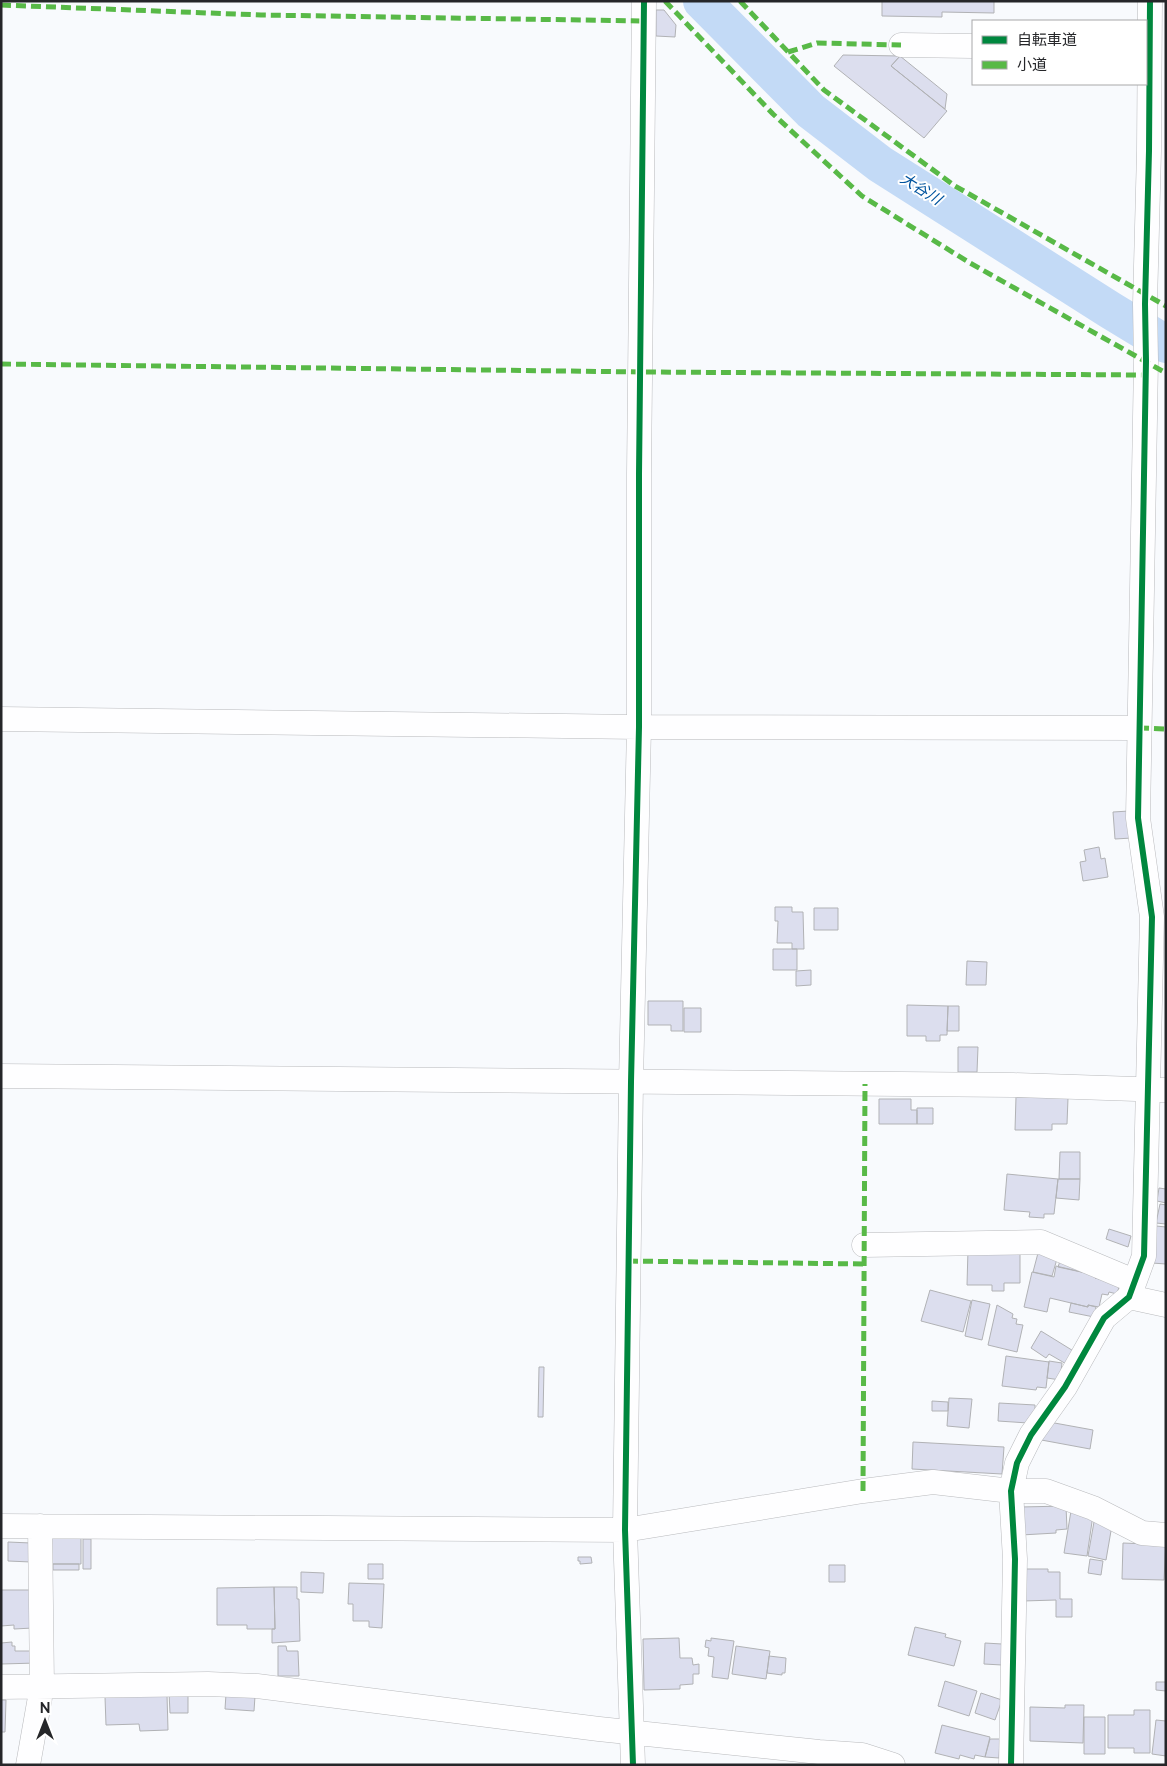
<svg xmlns="http://www.w3.org/2000/svg" width="1167" height="1766" viewBox="0 0 1167 1766" font-family="Raleway,'Noto Sans JP',sans-serif">
<style>
.lines{fill:none;stroke-linecap:round;stroke-linejoin:round}
.river{stroke:#c3daf6;stroke-width:38}
.building{fill:#dcdeee;stroke:#b1b2b5}
.minor-casing{stroke:#b9babd;stroke-width:25}
.minor{stroke:#fefeff;stroke-width:24}
.quiet{stroke:#58b947;stroke-width:5;stroke-dasharray:10 5;stroke-linecap:butt}
.cycleway-casing{stroke:#fff;stroke-width:9}
.cycleway{stroke:#00873e;stroke-width:6}
.labels{text-anchor:middle;stroke-width:4;stroke-linejoin:round;paint-order:stroke}
.water-label{font-size:15px;font-style:italic;fill:#01549e;stroke:#fff}
</style>
<rect width="100%" height="100%" fill="#f8fafd"/>
<g class="lines">
<path class="river" d="M702 1 811 111 880 164 1110 310 1166 344"/>
</g>
<path class="building" d="M882 1H994V13L942 12V17L882 16Z
M656 10H664L676 25 675 37 656 36Z
M843 55 900 56 891 66 947 111 924 138 834 66Z
M900 56 947 94 945 109 891 66Z
M1129 811 1132 838 1115 839 1113 812Z
M1099 847 1101 859 1105 858 1108 877 1083 881 1080 862 1086 861 1084 850Z
M775 907H792V912H803L804 949H792V943H777L778 921H775Z
M814 908H838V930H814Z
M773 949H797V970H773Z
M967 961 987 962 986 985H966Z
M811 970V985L796 986V971Z
M648 1001H683V1031H671V1025H648Z
M907 1005 948 1006 947 1035H940V1041H926V1036H907Z
M948 1006H959V1031H947Z
M684 1008H701V1032H684Z
M958 1047H978L977 1072H958Z
M1016 1097 1068 1098 1067 1124H1052V1130H1015Z
M879 1099H911V1110H917V1124H879Z
M917 1108H933V1124H917Z
M1060 1152H1080V1179H1059Z
M1007 1174 1058 1179 1054 1214H1044V1218L1029 1217 1030 1212 1004 1210Z
M1058 1179H1080L1079 1200 1056 1198Z
M1159 1188 1166 1189V1203L1157 1201Z
M1160 1204 1166 1205V1224L1156 1223Z
M1156 1226 1166 1227V1264L1152 1263Z
M1109 1229 1131 1236 1128 1247 1106 1239Z
M968 1250 1020 1251V1283H1004V1291H992V1285H967Z
M1038 1253 1057 1259 1052 1276 1033 1272Z
M1060 1261 1112 1282 1095 1278V1275L1058 1267Z
M1056 1266 1095 1275V1278L1120 1283 1117 1294 1109 1292 1108 1295 1102 1294 1099 1307 1088 1305V1307L1050 1298 1047 1312 1024 1307 1032 1272 1054 1277Z
M930 1290 971 1301 963 1332 921 1321Z
M972 1300 990 1304 982 1340 965 1336Z
M1071 1303 1088 1307V1305L1096 1307 1094 1317 1069 1312Z
M997 1305 1013 1314 1012 1318 1017 1319 1016 1324 1023 1325 1017 1352 988 1345Z
M1041 1331 1075 1352 1068 1365 1049 1354 1046 1358 1031 1348Z
M1006 1356 1049 1362 1046 1388 1037 1387 1036 1390 1002 1386Z
M1049 1361 1062 1363 1060 1380 1047 1378Z
M539 1367H544L543 1417H538Z
M949 1398 972 1399 969 1428 947 1426Z
M932 1401 948 1402V1411H932Z
M999 1403 1035 1405V1410L1028 1423 998 1421Z
M1049 1422 1093 1430 1090 1449 1036 1439Z
M913 1442 1004 1447 1002 1474 912 1469Z
M1066 1506 1067 1529 1056 1530V1533L1021 1535 1020 1507Z
M1071 1511 1093 1515 1087 1556 1064 1553Z
M1094 1522 1112 1525 1106 1560 1088 1556Z
M51 1535H81V1564H51Z
M83 1539H91V1569H83Z
M1166 1539 1164 1580 1122 1579 1123 1543 1147 1544Z
M8 1542 31 1543V1562L8 1561Z
M578 1557H591L592 1563 580 1564V1561H578Z
M1090 1559 1103 1561 1101 1575 1088 1573Z
M53 1564H79V1570H53Z
M368 1564H383V1579H368Z
M829 1565H845V1582H829Z
M1023 1569H1048V1572H1060V1599H1072V1617H1056V1600L1023 1601Z
M301 1572 324 1573 323 1593 301 1592Z
M349 1583 384 1584 382 1628 369 1627V1621H353V1604H348Z
M274 1587H297V1599H299L300 1641 272 1643V1629H275Z
M274 1587 275 1629H247V1625H217V1588Z
M1 1590H32L33 1628 14 1629V1625L1 1626Z
M915 1627 946 1634 945 1637 961 1641 954 1666 908 1655Z
M679 1638 680 1658H692L693 1665 699 1664V1674H693V1684L680 1685V1689L644 1690 643 1639Z
M711 1638 734 1641 728 1679 712 1677 714 1657 708 1656 709 1648 705 1647 706 1640 711 1641Z
M12 1642V1646H15V1651H36L37 1663 1 1664V1643Z
M985 1643 1002 1644V1665L984 1664Z
M278 1646H286L287 1651H298L299 1676H278Z
M736 1646 770 1651 766 1679 732 1674Z
M769 1656 786 1658 785 1673H782V1675L767 1673Z
M945 1681 977 1691 969 1716 938 1706Z
M1156 1682H1166V1691L1156 1690Z
M169 1692H188V1713H170Z
M981 1693 1002 1700 995 1720 975 1713Z
M226 1694 255 1696 254 1711 225 1709Z
M167 1695 168 1730 140 1731 139 1724 106 1725 105 1697Z
M1 1700H6L5 1732H1Z
M1065 1705H1084L1083 1743 1030 1741V1707L1065 1708Z
M1134 1710H1150V1753H1134V1748H1108V1715H1134Z
M1084 1717H1105V1754H1084Z
M1156 1720 1166 1721V1756L1152 1754Z
M942 1725 990 1737 985 1757 975 1755 974 1759 960 1755 959 1759 935 1753Z
M990 1739H1000L999 1758 985 1757Z"/>
<g class="lines">
<defs>
<path id="minor" d="M901 45 973 46
M1 719 639 727 1139 728
M1 1076 1013 1085 1166 1090
M864 1245 1041 1242 1134 1281
M1129 1297 1166 1305
M1 1526 625 1530 863 1491 933 1482 1011 1491H1046L1093 1508 1142 1533 1166 1535
M1 1687 208 1684 257 1686 599 1729 819 1752 862 1755 893 1765
M28 1765 42 1686 40 1526
M633 1765 625 1530 631 1082 639 727V474L644 1
M1011 1765 1015 1559 1011 1491 1017 1463 1031 1435 1065 1387 1104 1318 1129 1297 1144 1256 1152 917 1138 818 1146 361 1145 304 1149 151 1150 1"/>
</defs>
<use href="#minor" class="minor-casing"/>
<use href="#minor" class="minor"/>
<path class="quiet" d="M665 1 773 114 862 196 970 263 1166 373
M740 1 824 90 955 186 1166 306
M1 5 261 15 644 21
M788 52 817 43 901 45
M1 364 641 372 1145 375
M1139 728 1166 729
M628 1261 864 1264
M863 1491 865 1084"/>
<defs>
<path id="cycleway" d="M633 1765 625 1530 631 1082 639 727V474L644 1
M1011 1765 1015 1559 1011 1491 1017 1463 1031 1435 1065 1387 1104 1318 1129 1297 1144 1256 1152 917 1138 818 1146 361 1145 304 1149 151 1150 1"/>
</defs>
<use href="#cycleway" class="cycleway-casing"/>
<use href="#cycleway" class="cycleway"/>
</g>
<g class="labels">
<g class="water-label">
<text transform="translate(921 189) rotate(32)" y="5">大谷川</text>
</g>
</g>
<rect width="1167" height="1766" fill="none" stroke="#252629" stroke-width="5"/>
<rect x="972" y="20" width="175" height="65" fill="#ffffff" stroke="#a8a8a9"/>
<rect x="982" y="36" width="25" height="8" fill="#00873e" stroke="#a8a8a9"/>
<text x="1017" y="45" font-size="15" fill="#252629">自転車道</text>
<rect x="982" y="61" width="25" height="8" fill="#58b947" stroke="#a8a8a9"/>
<text x="1017" y="70" font-size="15" fill="#252629">小道</text>
<g transform="translate(45 1721)" stroke="#ffffff" stroke-width="4" paint-order="stroke">
<path d="M0-4L9 19L0 12L-9 19Z" fill="#252629"/>
<text y="-8" font-size="14" font-weight="bold" text-anchor="middle" fill="#252629">N</text>
</g>
</svg>
